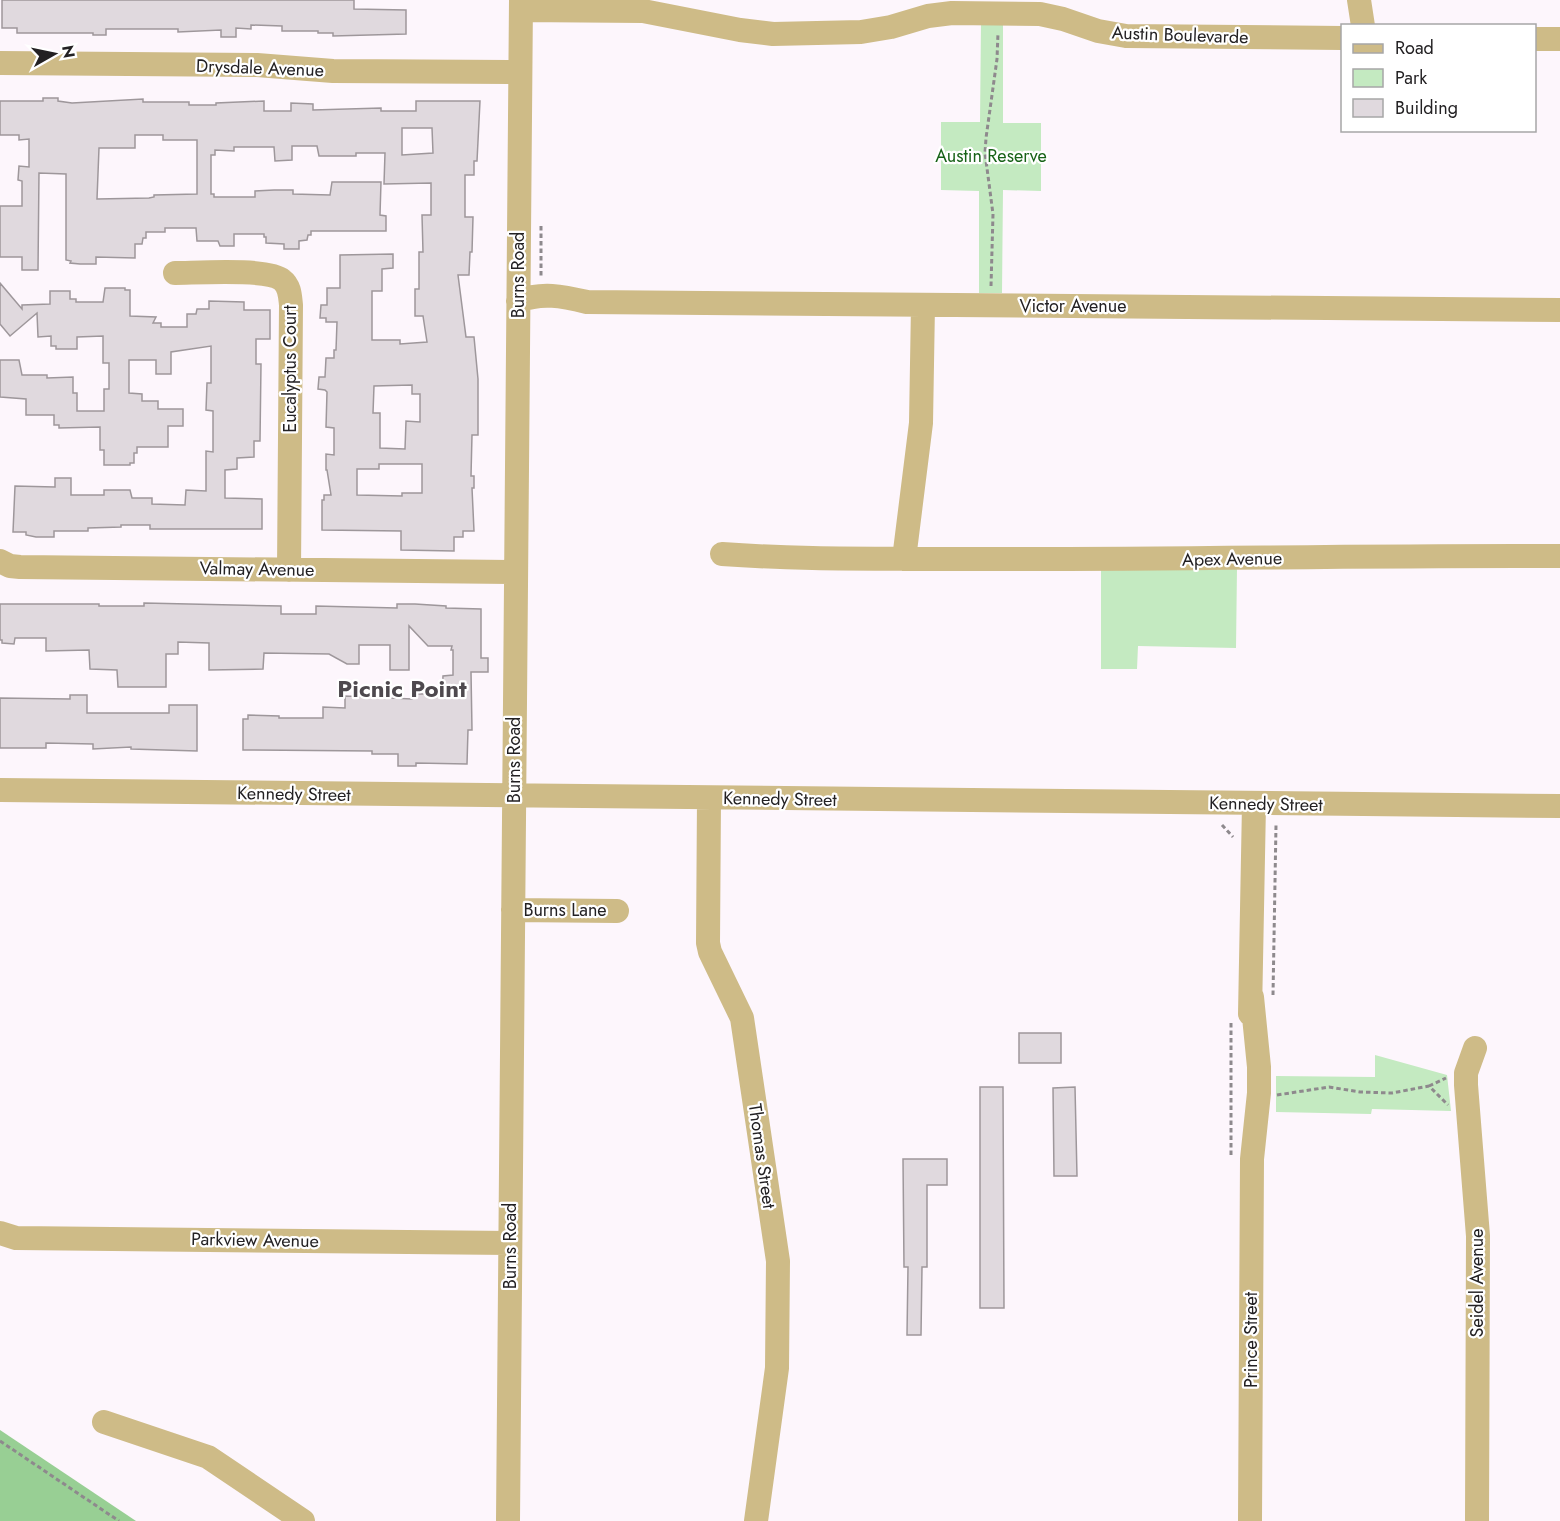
<svg xmlns="http://www.w3.org/2000/svg" width="1560" height="1521" viewBox="0 0 1560 1521" font-family="Jost,sans-serif">
<style>
.green{fill:#c4eac1}
.forest{fill:#98cf94}
.building{fill:#e0d9de;stroke:#9e979b;stroke-width:1.5;fill-rule:evenodd}
.lines{fill:none;stroke-linecap:round;stroke-linejoin:round}
.path{stroke:#8e898d;stroke-width:3;stroke-dasharray:4.5 3;stroke-linecap:butt}
.minor{stroke:#cebb87;stroke-width:24}
.labels{text-anchor:middle;stroke-width:4.5;stroke-linejoin:round;paint-order:stroke}
.street-label{font-size:18px;fill:#232123;stroke:#fff}
.park-label{font-size:18px;fill:#176217;stroke:#fff}
.district-label{font-size:24px;font-weight:bold;fill:#4e494e;stroke:#fff}
</style>
<rect width="100%" height="100%" fill="#fdf6fc"/>
<path class="green" d="M981 22 1003 23V123H1041V191L1003 190 1002 293H979V191L941 190V122H980Z
M1237 568 1236 648 1138 646 1137 669H1101V569Z
M1375 1055 1447 1075 1451 1111 1372 1109 1371 1114 1276 1112V1076L1375 1077Z"/>
<path class="forest" d="M0 1430 136 1521H0Z"/>
<path class="building" d="M2 0H354V9L406 10V34L333 36V33H318V31H282V26L251 25V29L236 28V37H221V30L178 32V29H106V35H93V33H17V28H2Z
M43 98H58V101L72 103 143 99V102H189V105H216V103L264 101V111H291V103L313 104V110L381 108V111H416V101H480L477 161H474V175H465V217H473L472 252H470L469 275H458L466 337H474L478 379V435H472L471 476H474V488H472L474 531H463V537H454V551L401 550V531L322 530V500H324V495H331L327 470H326V454L334 455V428L326 427 327 392 325 390 318 389 319 377H325L326 358H334V350H336L337 322H326V318H320L321 305H327V288H340V255L393 254V268L382 269V291H372V340H400V344L427 342 423 316H415V289H419V252H423L422 215H431V183L384 184 385 153H356V156H319L317 146H292V160L275 161 274 147H234V151L215 150V155H211V194H214V197H255V191L274 190H293V194L330 195 332 182H381L380 215 386 216V231H311V235H308L307 240 299 241V249H284V244L266 243V237H264V234H234V246H220L218 241H197L196 228H165V232H146V238H143L142 244H135V258L96 257V264H80L70 263 71 261 66 260V174L39 173 38 270H22V257H0V206H22V181L18 180 19 166 29 167V139L19 140V135H0V101H43ZM402 128H432L433 153 402 155ZM135 135H163V140H197V194L154 195V197L149 198 97 199 99 148H135ZM412 385V394H420V422L406 421 405 449 380 448V413H373L374 386ZM379 464H422V493H402V496L357 495V469H379Z
M0 283 22 309V305L50 304V291H70V299H76V302H103L105 288H125V290H130V316L156 317 153 323H161V327H187V314H196L197 309H209V301L244 302V310H270V339H256V364H261L260 441H254V457L237 458V469L225 470V498L262 499V529H150V525H121V527L88 528V531H54V537H36L26 535V532H13L15 486 55 487V478H71V495H104V490H130L132 498H152V504L185 505 186 490 206 491V451L213 452V411L206 410 207 383H211V346L171 352V374H156V360H129V393L142 394V401H158V409H183V426H168V447H137V453H134V463H130V465H104V450H100V427L59 428V425H54V415H26V399L0 397V360H19L22 375H47V378L73 377V393H77V411H104V389H109V363H103V336L77 337V349H56V346H51V336L38 337 37 313 10 336 0 324Z
M144 603 281 606V614H316V606L397 608V604H415L446 606V608L481 609V658H488V672H471L472 730H468L467 764 416 763V766H398V754H372V751L243 750V719H248V715L279 716V718H323V707L345 708V696L412 699V694H442L443 676 453 675V650H451L452 646H428L409 626V670H390V645H359V664H347L329 654 264 653 263 669 209 670V643L178 642V654H166V687H118L117 670 90 669 89 650 46 651V638H15L14 644 2 643V640H0V604H99V606H144Z
M70 695H87V713H169V705H197V751L131 749V747L93 749V744L46 743V748H0V698L70 699Z
M1019 1033H1061V1063H1019Z
M980 1087H1003L1004 1308H980Z
M1075 1087 1077 1176H1054L1053 1088Z
M903 1159H947V1185H927V1267H922L921 1335H907L908 1267H904Z"/>
<g class="lines">
<path class="path" d="M541 226V277
M991 286 993 214 985 153 986 138 997 59 998 33
M1222 825 1233 837
M1273 995 1276 825
M1429 1086 1446 1078
M1277 1095 1329 1087 1360 1092 1392 1093 1429 1086 1448 1105
M1231 1155V1021
M0 1441 119 1521"/>
<path class="minor" d="M1359 0 1363 26
M521 10 643 11 740 30 773 34 861 32 891 27 928 16 952 13 1040 14 1063 19 1098 31 1126 36 1342 38
M1534 39H1559
M0 63 257 65 333 71 520 72
M175 273C196 273 268 268 282 280 290 286 290 296 291 305L289 570
M518 301C542 292 562 296 587 302L1560 310
M722 554C805 560 888 558 971 559 1167 560 1364 555 1560 556
M904 559 921 423 923 305
M0 561 10 566 20 567 516 572
M0 790 1560 806
M709 798 708 943 710 952 742 1018 778 1261 777 1368 756 1521
M513 910 617 911
M1250 1014 1254 804
M1475 1048 1466 1073V1085L1478 1236 1477 1521
M0 1233 16 1238 510 1243
M104 1422 208 1457 303 1521
M508 1521 521 0
M1250 1521 1252 1159 1259 1093V1067L1252 997"/>
</g>
<g class="labels">
<g class="street-label">
<text transform="translate(1180 35) rotate(2)" y="6">Austin Boulevarde</text>
<text transform="translate(260 68) rotate(2)" y="6">Drysdale Avenue</text>
<text transform="translate(518 275) rotate(-90)" y="6">Burns Road</text>
<text x="1073" y="312">Victor Avenue</text>
<text transform="translate(290 369) rotate(-90)" y="6">Eucalyptus Court</text>
<text transform="translate(1232 559) rotate(-1)" y="6">Apex Avenue</text>
<text transform="translate(257 569) rotate(1)" y="6">Valmay Avenue</text>
<text transform="translate(514 760) rotate(-90)" y="6">Burns Road</text>
<text transform="translate(294 794) rotate(1)" y="6">Kennedy Street</text>
<text transform="translate(780 799) rotate(1)" y="6">Kennedy Street</text>
<text transform="translate(1266 804) rotate(1)" y="6">Kennedy Street</text>
<text x="565" y="916">Burns Lane</text>
<text transform="translate(762 1156) rotate(82)" y="6">Thomas Street</text>
<text transform="translate(255 1240) rotate(1)" y="6">Parkview Avenue</text>
<text transform="translate(510 1246) rotate(-90)" y="6">Burns Road</text>
<text transform="translate(1477 1283) rotate(-90)" y="6">Seidel Avenue</text>
<text transform="translate(1251 1340) rotate(-90)" y="6">Prince Street</text>
</g>
<g class="park-label">
<text x="991" y="162">Austin Reserve</text>
</g>
<g class="district-label">
<text x="402" y="697">Picnic Point</text>
</g>
</g>
<rect x="1341" y="24" width="195" height="108" fill="#ffffff" stroke="#a7a6a7" stroke-width="1.5"/>
<rect x="1353" y="44" width="30" height="9" fill="#cebb87" stroke="#a7a6a7" stroke-width="1.5"/>
<text x="1395" y="54" font-size="18" fill="#232123">Road</text>
<rect x="1353" y="69" width="30" height="18" fill="#c4eac1" stroke="#a7a6a7" stroke-width="1.5"/>
<text x="1395" y="84" font-size="18" fill="#232123">Park</text>
<rect x="1353" y="99" width="30" height="18" fill="#e0d9de" stroke="#a7a6a7" stroke-width="1.5"/>
<text x="1395" y="114" font-size="18" fill="#232123">Building</text>
<g transform="translate(54 54) rotate(81)" stroke="#ffffff" stroke-width="4.5" paint-order="stroke">
<path d="M0-4.5L10 22L0 15L-10 22Z" fill="#232123"/>
<text y="-9" font-size="16" font-weight="bold" text-anchor="middle" fill="#232123">N</text>
</g>
</svg>
